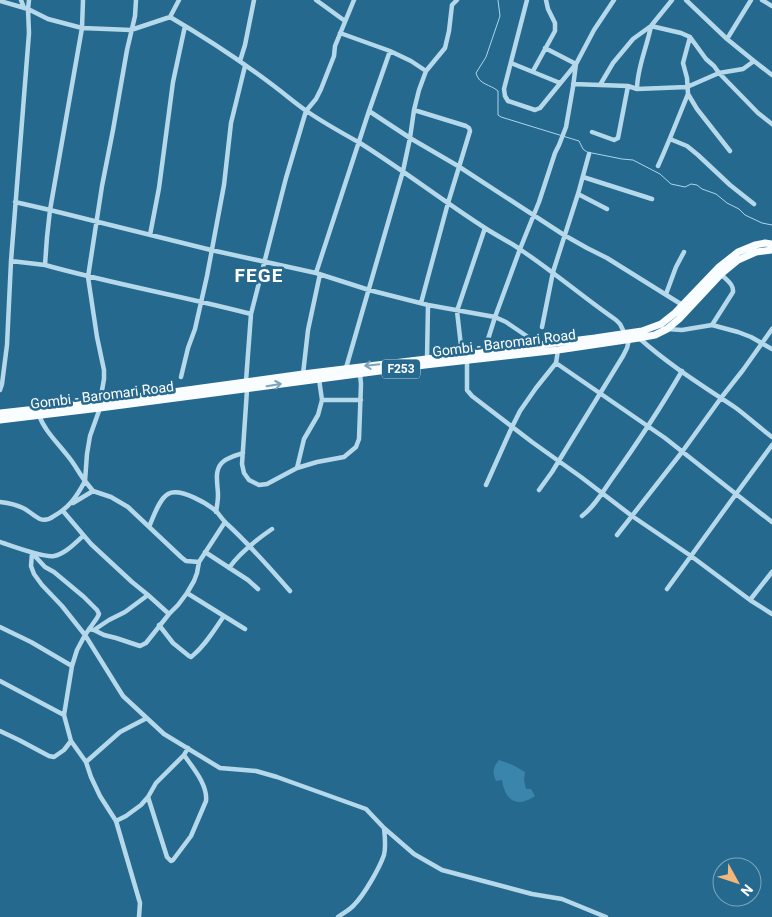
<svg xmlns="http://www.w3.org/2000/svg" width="772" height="917" viewBox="0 0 772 917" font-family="Roboto,sans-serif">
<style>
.green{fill:#3a85ab}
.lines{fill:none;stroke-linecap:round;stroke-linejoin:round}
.stream{stroke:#aad6ec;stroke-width:1}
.minor{stroke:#b5d9eb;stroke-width:4.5}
.primary{stroke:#fafdff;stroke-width:7}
.oneway{stroke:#7ba4bb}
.labels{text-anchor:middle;stroke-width:5;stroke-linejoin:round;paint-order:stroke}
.shield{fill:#26698e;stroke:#bed2dd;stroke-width:1}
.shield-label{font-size:12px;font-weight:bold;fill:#fff}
.street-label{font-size:14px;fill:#fff;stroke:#26698e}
.district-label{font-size:19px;font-weight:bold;letter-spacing:1px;fill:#fff;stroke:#26698e}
</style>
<rect width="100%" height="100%" fill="#26698e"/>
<path class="green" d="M499 760 513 765 525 772 524 780 526 789H531L535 796C516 809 505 800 502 780L496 781C492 772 493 767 499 760Z"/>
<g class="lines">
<path class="stream" d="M498 0 500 16 486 57 476 73C479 85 490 84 498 91V115L501 117 579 141 583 149 587 152 622 159 633 160 660 174 671 184 685 187 691 184 697 185 702 189 716 194 727 203 739 209 745 215 762 223 772 225"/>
<path class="minor" d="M21 0 24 8
M83 0 82 28 50 210 211 250 316 273 369 290 428 305 495 317 506 322 531 339 532 342 531 346
M316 0 345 21
M527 0 504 89 505 96 508 101 535 110 540 108 576 64 594 30 614 0
M686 0 727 39 754 61 772 75
M762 0 772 6
M0 1 28 9 48 19 82 28 131 30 170 17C206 38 241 61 274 86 286 95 296 104 308 112 324 123 342 133 360 143 403 170 443 201 485 228 497 236 510 242 521 250 554 272 584 298 616 320L620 324 625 334
M170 17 179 0
M651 26 681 33 690 37 706 59 714 66 719 73 758 113 772 124
M340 33 390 51 411 61 426 71
M690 37 683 63 687 78 688 94 697 109 730 151
M727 39 751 0
M545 48 576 64
M240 61 245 45 254 0
M511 63 560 83
M533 71 555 31V23L548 9 546 0
M573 84 628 86 618 138 614 140 592 132
M600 85 613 63 633 39 651 26 672 0
M628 86 637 89 687 87 719 73 743 69 754 61
M637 89C637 68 647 47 651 26
M414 110 466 126 469 128 470 131 448 203 421 303
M369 111 410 138 458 166 564 235 587 248 607 258 684 306
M670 139 687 146 698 155 730 185 754 204
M658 166C669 142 678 118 688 94
M583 177 652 199
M578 194 607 209
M150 235 159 188 173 82 185 26
M11 261 45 265 47 237 50 210 15 202
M45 265C113 284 182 296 251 314
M316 273 369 111 390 51
M666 294 676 267 684 252
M712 325 733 292C734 284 726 280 721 274
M542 327 553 272 578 194 589 154
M667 329 682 330 712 325 738 332 751 337 772 349
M639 338C669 365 703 386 736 408 748 417 760 428 772 437
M484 352 495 317 520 249 539 202 555 153 559 145 566 127 573 87 576 64
M462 355 457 311 485 228
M427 359 428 305
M467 360V390L472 396 532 442 581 477 632 516 691 556 750 600 772 614
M556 363 665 438 736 494 667 589
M346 368 403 171 410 138 414 110 419 90 426 71 445 48 449 31 452 5 457 0
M303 374 308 330 320 274
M181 377 188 348 195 329 207 276 224 185 231 123 245 66
M246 381 251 314 286 178 306 111 316 99 321 89 334 56 335 46 354 0
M0 390 2 384 7 345 11 261 29 33 28 9 29 0
M247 390 242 464 244 473 249 480 259 485 267 484 297 468 317 462 344 457 356 447 359 439 361 384 360 374
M322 400H361
M100 402 104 379V370L97 337 88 277 102 186 113 130 127 50 135 16 136 0
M100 408 90 436 87 454 85 481 93 491 111 497 128 507 181 557 186 561 199 562
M772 445 736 494 772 522
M297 468 304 439 318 415 322 400 319 379
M486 485 512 427 520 411 536 388 556 363 558 350
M539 490 552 472 623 356 627 348 629 340
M0 502C8 503 15 504 23 508 29 511 34 516 40 519 45 521 50 519 54 516 69 508 77 496 85 481 79 473 74 463 67 455 57 442 44 430 39 415
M73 503 93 491
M63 511 91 544 132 582 148 595 169 614
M216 512C217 506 218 501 218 495 218 484 213 469 224 461 229 457 237 455 243 453
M582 516C594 507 602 493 611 480 636 445 660 409 682 371
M149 527C153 518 159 499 168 494 180 487 208 504 217 512 220 516 223 520 227 524 250 545 270 568 290 591
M617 535 682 452 721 398 743 370 772 329
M0 542C12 546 43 558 54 556 65 554 75 543 83 536
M205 552 248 580 258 589
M32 553 31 566 34 574 42 585 62 606 85 635 123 696 164 734 220 768 256 771 277 777 366 809 384 828 414 854 442 870 532 894 562 899 606 917
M32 553 45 567 54 572 84 597 97 610 99 614 97 618 85 635 77 650 72 666 64 715 71 741 86 762 91 777 100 796 116 821 140 903 139 917
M229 568C240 552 256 540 272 529
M750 600 772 572
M224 616 245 629
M159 625 173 643 189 656 191 657C205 646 214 630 224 616L187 593
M0 627 31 642 72 666
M89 629 94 630 104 635 116 638 140 646 146 643 169 614 178 605 187 593 194 581 197 573 199 562 225 522
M94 630 109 620 125 612 148 595
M0 681 64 715
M0 731 19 740 49 756 54 757 64 750 71 741
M86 762 120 732 147 718
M148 797 167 857 171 861 173 860 191 836 206 801C208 785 193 768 184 755L188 748
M116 821 126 816 141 805 148 797 156 783 184 755
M338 917C343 913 350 910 354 905 364 895 379 869 384 855 386 847 385 837 384 828"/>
<path class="primary" d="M0 413 100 402 303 374 484 352 595 338 642 331 661 324 675 313 719 267 738 252 755 245 765 243 772 244
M0 420 100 408 425 365 558 350 639 338 655 335 667 329 679 319 721 274 738 260 756 252 772 250"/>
</g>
<defs><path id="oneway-shaft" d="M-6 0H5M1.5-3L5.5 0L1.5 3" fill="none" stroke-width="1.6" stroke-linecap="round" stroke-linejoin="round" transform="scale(1.25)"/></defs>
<g class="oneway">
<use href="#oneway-shaft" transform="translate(372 365) rotate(174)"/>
<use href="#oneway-shaft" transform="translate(274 385) rotate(-9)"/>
</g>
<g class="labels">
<rect class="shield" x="382" y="359.5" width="38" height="19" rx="4"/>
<g class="shield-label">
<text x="401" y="373">F253</text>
</g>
<g class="street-label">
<text transform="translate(504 343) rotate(-7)" y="5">Gombi - Baromari Road</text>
<text transform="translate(102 395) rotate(-7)" y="5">Gombi - Baromari Road</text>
</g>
<g class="district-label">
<text x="259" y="282">FEGE</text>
</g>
</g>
<g transform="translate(737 882) rotate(130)"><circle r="24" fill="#26698e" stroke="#7da5bb"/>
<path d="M0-4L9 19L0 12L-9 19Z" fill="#f4b77a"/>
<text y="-8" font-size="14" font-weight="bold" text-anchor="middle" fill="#ffffff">N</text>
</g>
</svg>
